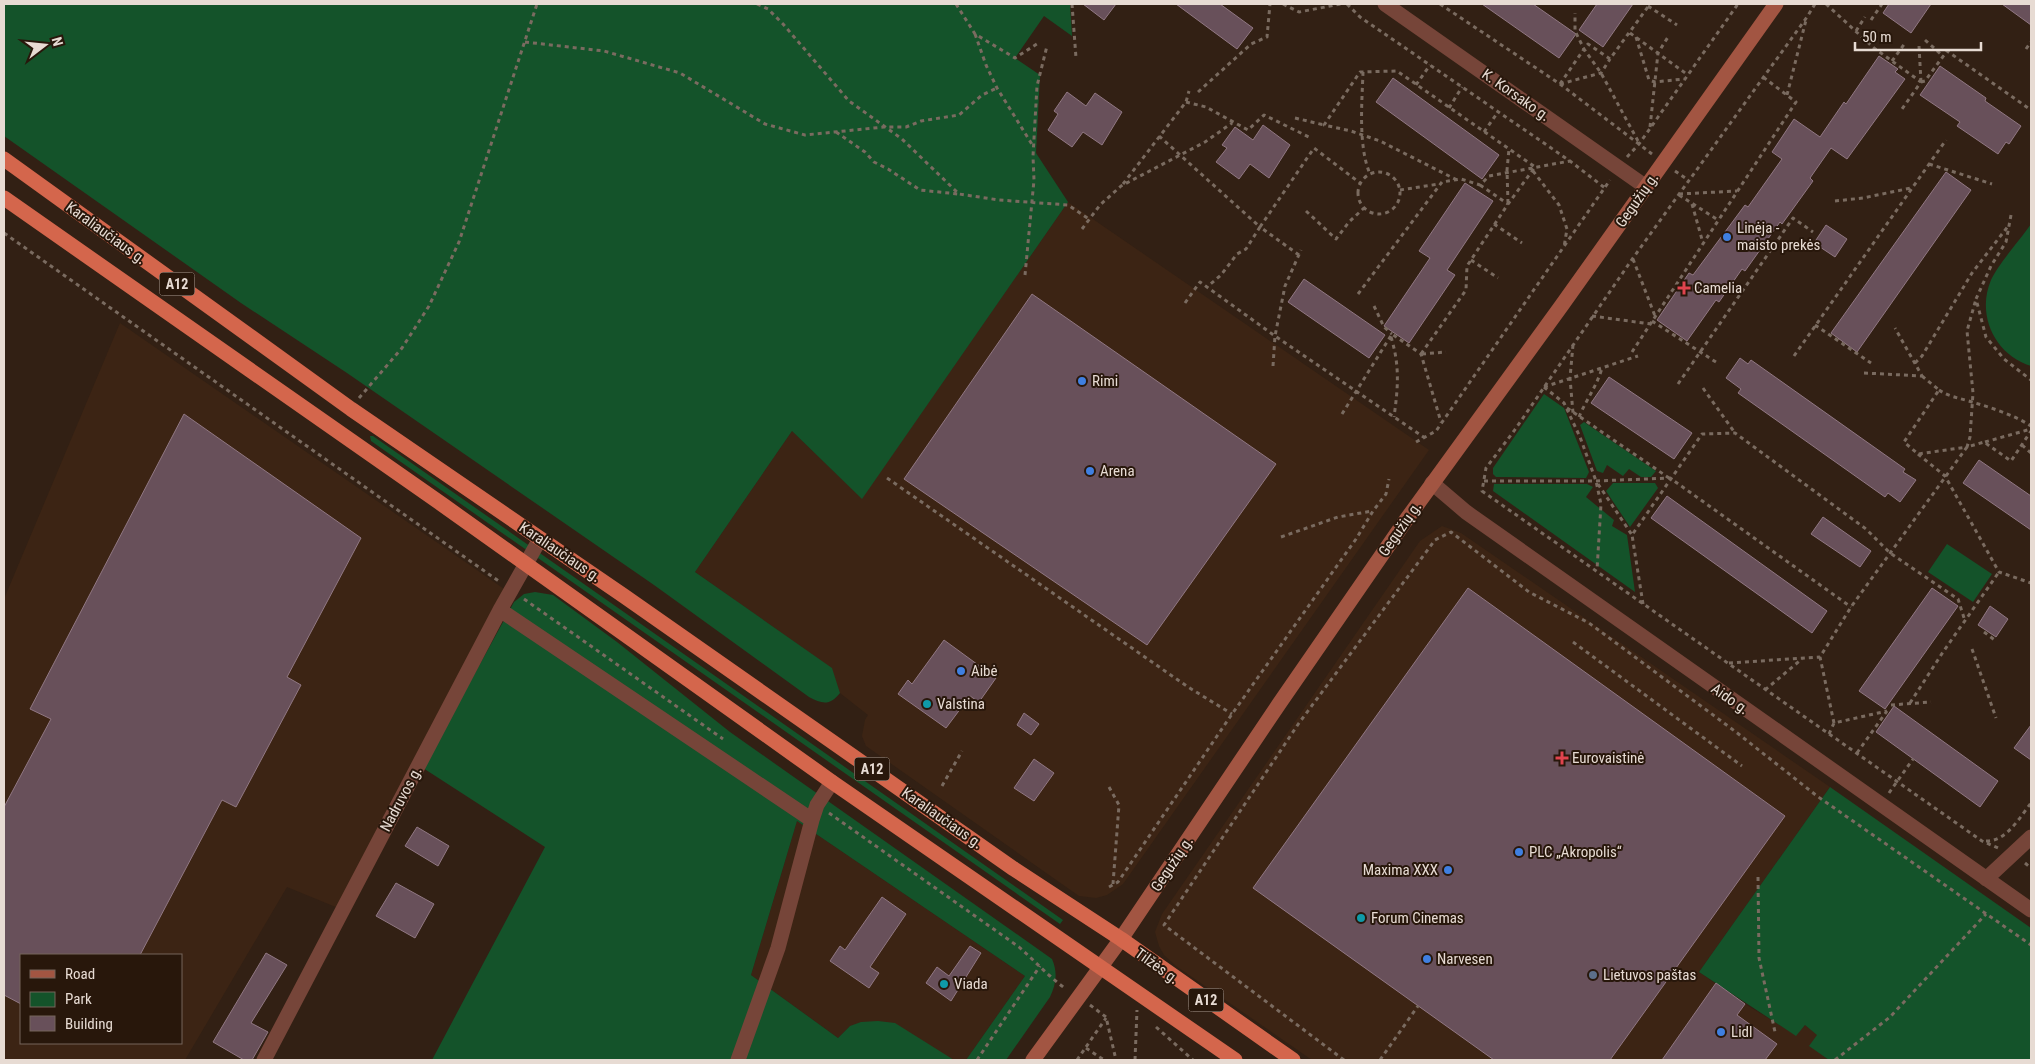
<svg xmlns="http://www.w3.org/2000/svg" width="2035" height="1064" viewBox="0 0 2035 1064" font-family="'Roboto Condensed',sans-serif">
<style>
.built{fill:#3c2414;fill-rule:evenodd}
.green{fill:#14532a}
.building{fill:#68505a;stroke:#917883}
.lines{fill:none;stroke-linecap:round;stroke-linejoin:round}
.path{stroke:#7a6b60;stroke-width:3;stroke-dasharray:4 4;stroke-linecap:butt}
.minor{stroke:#764539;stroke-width:15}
.secondary{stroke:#a25542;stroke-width:15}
.trunk{stroke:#d4664c;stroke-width:15}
.shop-dot{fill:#3f7fe0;stroke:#28170b;stroke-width:2}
.health-dot{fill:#e0444e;stroke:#28170b;stroke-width:2}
.culture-dot{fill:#0f9aa8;stroke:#28170b;stroke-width:2}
.service-dot{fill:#5c6f8a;stroke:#28170b;stroke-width:2}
.labels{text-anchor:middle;stroke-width:4;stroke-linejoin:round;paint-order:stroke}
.shield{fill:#28170b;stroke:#aea097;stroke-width:1}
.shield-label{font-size:14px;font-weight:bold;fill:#e7dbd3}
.street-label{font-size:15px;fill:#e7dbd3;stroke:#28170b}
.poi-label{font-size:15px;fill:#e7dbd3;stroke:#28170b;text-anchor:start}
</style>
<rect width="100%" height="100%" fill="#322014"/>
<path class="built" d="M1068 202 1429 450 1123 884 1107 895 1096 898 1079 896 866 746 862 736 865 720 868 715 840 693 831 668 695 572 792 431 862 498Z
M120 323 510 593 343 910 287 887 185 1060H4V599ZM21 955H181V1043H21Z
M1442 526 1461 533 1830 787 1699 972 1745 1004 1796 1035 1805 1025 1818 1035 1810 1046 1829 1060H1312L1176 966 1164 955 1159 946 1155 932 1162 914 1420 541Z
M797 821 1025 976 966 1060H954L942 1054 850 1026 838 1038 751 975Z"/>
<path class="green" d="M4 4H1070L1072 36 1044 16 1015 58 1040 75 1036 153 1068 202 862 499 792 431 695 572 832 668 840 693C830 706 822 704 809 697L654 585 347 373 241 303 4 136Z
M2031 224V366C1995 355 1976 315 1991 280 1999 263 2020 240 2031 224Z
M1544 394 1564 408 1589 472 1586 478 1496 477 1493 474V468Z
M1584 422 1656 471 1651 477H1641L1629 469 1623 476 1607 465 1603 473 1597 471 1580 425Z
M370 436H373L1063 920 1060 924 371 441Z
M1613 483H1655L1658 488 1630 527 1606 491Z
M1494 484H1587L1593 487 1586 497 1614 520 1612 526 1627 535 1635 592 1493 491Z
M1947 544 1992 574 1973 602 1928 572Z
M535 592 553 595 617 642 730 732 1052 959C1058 973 1056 984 1050 997L1006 1060H966L1025 976 797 821 751 975 838 1038 850 1026 861 1022 878 1021 895 1023 954 1060H432L545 847 423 768 514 602 524 594Z
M1830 787 2031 928V1060H1829L1809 1046 1817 1035 1805 1025 1796 1036 1699 972Z"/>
<path class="building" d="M1083 4H1116L1104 20Z
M1176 4H1220L1253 28 1237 49Z
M1482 4H1533L1576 34 1559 58Z
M1597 4H1633L1603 47 1579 30Z
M1889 4H1931L1911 33 1883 13Z
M2002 4H2031V25Z
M1879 56 1898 69 1895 72 1905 79 1847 159 1831 148 1810 178 1813 181 1782 224 1780 222 1745 271 1742 269 1719 302 1716 300 1687 341 1657 320 1689 273 1693 275 1745 205 1748 207 1782 159 1772 152 1794 119 1820 137 1844 102 1846 104Z
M1940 66 1986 98 1985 101 2021 126 2009 144 2006 142 1998 154 1957 126 1960 122 1920 95Z
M1393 78 1499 155 1482 179 1376 102Z
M1067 92 1086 106 1095 93 1122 112 1102 145 1083 132 1072 147 1048 130 1058 114 1054 111Z
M1263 125 1290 145 1269 178 1250 164 1239 179 1216 162 1227 148 1222 145 1235 127 1253 140Z
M1946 172 1971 190 1857 352 1831 333Z
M1465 183 1493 201 1447 270 1455 275 1409 343 1384 326 1430 258 1419 251Z
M1826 225 1847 239 1835 257 1814 243Z
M1304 279 1385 335 1369 358 1288 302Z
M1032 294 1276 464 1147 645 904 479Z
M1740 358 1748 364 1751 360 1905 469 1903 472 1916 480 1900 502 1888 493 1885 497 1738 393 1741 389 1726 378Z
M1609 377 1692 433 1674 459 1591 403Z
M184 414 361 538 287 677 301 685 236 807 222 800 140 955H21V1004L4 995V807L51 719 30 709Z
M1979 460 2031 496V530L1963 483Z
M1667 496 1827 611 1812 633 1651 518Z
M1823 517 1871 551 1860 567 1811 534Z
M1468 588 1785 816 1610 1060H1494L1253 888Z
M1932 588 1958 606 1885 709 1859 691Z
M1990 606 2008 619 1996 637 1978 625Z
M944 640 996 678 979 702 970 696 946 728 898 694 908 680 912 684Z
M1894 706 1998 781 1980 807 1876 732Z
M1024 713 1039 724 1031 735 1017 725Z
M2031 725V760L2014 748Z
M1034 759 1054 773 1034 801 1014 788Z
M417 827 449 846 438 866 405 846Z
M396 883 434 904 415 938 376 916Z
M882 897 906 914 870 967 879 973 869 988 830 961 840 946 845 950Z
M970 946 981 953 951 1001 926 983 937 967 949 976Z
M266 953 287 965 251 1023 268 1032 252 1060H244L213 1042Z
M1716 983 1745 1004 1737 1015 1777 1044 1765 1060H1662Z"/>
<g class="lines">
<path class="path" d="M757 4 768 9 783 24 849 101 902 139 959 194 999 200 1068 205 1089 219
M956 4 975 34 1015 58 1040 42
M1072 4 1076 58
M1283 4 1299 12 1341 4
M1347 4 1360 17 1570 161 1605 188
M1440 4 1560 84 1652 154
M1815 4 1807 17 1633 258 1514 431 1486 468 1482 491 1982 841 1998 848
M1826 4 1874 48 1921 82 1902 109
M1648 6 1677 25
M1871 20 1882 4
M1856 31 1865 17
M1630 33 1688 75
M975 34 986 65 997 88 1033 146
M1636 37 1649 80 1655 82 1684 79
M1925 40 1943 56
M525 42 604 51 680 73 765 124 805 135 884 127H906L921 121 959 115 982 95 997 88
M1919 46 1921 82
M2026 49 2031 42
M1892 61 1905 43
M1363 72C1362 103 1358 146 1370 174
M1921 82 1925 81 1947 51 2031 110
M1560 84 1584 49 1575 31V13
M1560 84 1601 73 1610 59
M1416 85 1430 65
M1198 92 1251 44 1267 37 1270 4
M1787 95 1806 20
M1186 102 1206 107 1248 130 1264 115 1311 138
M1449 108 1462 87
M1295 118 1324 125
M1650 127 1658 53 1668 37
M836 132 865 152 874 162 888 169 920 190 958 194
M1484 132 1498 112
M1159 136 1260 227 1246 249 1237 254 1221 275 1207 287
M1638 141 1601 73 1584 49 1588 44 1610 59 1650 4
M1627 157 1639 144 1738 4
M1929 164 1992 184
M1533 171 1559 205 1567 229 1564 247
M1675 171 1688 180
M1358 193a21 21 0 1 1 42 0a21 21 0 1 1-42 0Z
M1123 184 1186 102 1189 91
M1480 185 1508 204
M1400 190 1439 184
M1679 194 1737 191
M1679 195 1718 220
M1835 201 1863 198 1911 188
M1508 203 1507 170 1509 149
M1692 204 1703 243
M1306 211 1336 239 1349 222 1364 208
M2011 215 2006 242 1991 266 1976 299 1986 337 2004 359 2031 380
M1494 224 1522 243
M1082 229 1100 205 1121 186 1205 142 1232 123
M4 233 500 582
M1299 255 1260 227 1314 148 1360 183
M1633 259 1655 316
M1471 260 1498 278
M1025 275 1034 180 1033 156 1037 86 1047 46
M1358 294 1442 182 1461 179 1480 185 1489 176 1570 161
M1185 303 1200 282 1275 336 1425 438
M1374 306 1384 327 1392 334
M1592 316 1651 324
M1652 321 1719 364
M1815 325 1871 363
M1391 337C1400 366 1398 388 1394 417
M1573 345 1570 378 1573 413
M1632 352 1796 102 1763 77
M1421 354 1466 290 1467 266 1508 204 1535 167 1397 71 1360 72 1324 125 1351 131 1380 141 1457 180
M1422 354 1446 352
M1794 356 1946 140
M1915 363 1922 356 1972 273 2009 225
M1273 366 1275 336 1285 286 1301 250
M1864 373 1922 376 1895 328
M1922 376 1939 390 1904 442 1918 454 1967 447 1970 437 1973 393 1967 331 1976 299
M1678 384 1793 218 1813 232
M1544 387 1564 403 1580 437 1596 481 1601 504 1597 570
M1544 387 1638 356
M1703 388 1735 433
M1939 390C1949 397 1960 398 1972 402 1992 408 2014 415 2031 426
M359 398 402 348 429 306 459 242 537 4
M1567 408 1669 478
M1342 414 1392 334 1421 354 1441 422
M1579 417C1586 400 1597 386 1602 368
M1416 442 1436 431 1610 180
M1985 442 2031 429
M2022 445 2031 453
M1918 454 1945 476 1999 572 2031 583
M887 478 1188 687 1232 714
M1484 481H1596L1670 478 1851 607
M1598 484 1632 535
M1281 537 1338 517 1372 511
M524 599 723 739
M1643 604 1632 535 1702 434 1735 433 1866 529 1890 553 1958 599 1965 621
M1984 632 1996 641
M1573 642 1742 766
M1972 649 1996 718
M1729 663 1820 657
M1765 690 1803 658
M1910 703 1943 652 1999 572
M1891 705 1931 702
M1834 723 1820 657 1851 607 1967 447 1984 442 2011 461 2031 431
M1829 734 1834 723 1887 711
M1857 753 1887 711
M942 786 962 751
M1109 787 1119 805 1113 884
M1889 793 1913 759
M829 813 1019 947C1035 961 1049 977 1066 989
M1986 841C2006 842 2020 817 2031 803
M2025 863 2031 868
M1758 877 1759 958 1775 1032
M1109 887 1118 882 1232 714 1356 539 1373 511 1386 494 1389 479
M1090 1005 1106 1017 1116 1060
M1156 1027 1193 1060
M1086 1048 1104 1060
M977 1060 1040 966
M1077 1060 1106 1018
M1135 1060 1137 1010
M1344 1060 1164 925 1299 723 1435 540 1451 532 1529 592 1589 623 1736 732 1817 796 2031 945
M1380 1060 1418 1006
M1835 1060 1890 1017 1986 914"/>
<path class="minor" d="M1385 4 1646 187
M1432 483 1466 512 2031 910
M500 610 812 820
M1986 879 2031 837
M264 1060 500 610 540 539
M738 1060 778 948 812 820 817 805 832 782"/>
<path class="secondary" d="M1033 1060 1121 939 1279 704 1406 520 1562 305 1776 4"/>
<path class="trunk" d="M4 159 351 409 624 596 1014 869 1121 939 1293 1060
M4 198 443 505 832 782 1235 1060"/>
</g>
<g class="shop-dot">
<circle cx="1727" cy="237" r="5"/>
<circle cx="1082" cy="381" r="5"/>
<circle cx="1090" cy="471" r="5"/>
<circle cx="961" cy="671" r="5"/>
<circle cx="1519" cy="852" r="5"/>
<circle cx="1448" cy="870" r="5"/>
<circle cx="1427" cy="959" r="5"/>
<circle cx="1721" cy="1032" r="5"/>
</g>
<g class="health-dot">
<path d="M1681.5 280.5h5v5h5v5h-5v5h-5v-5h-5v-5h5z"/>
<path d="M1559.5 750.5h5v5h5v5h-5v5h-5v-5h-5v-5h5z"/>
</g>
<g class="culture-dot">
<circle cx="927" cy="704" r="5"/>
<circle cx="1361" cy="918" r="5"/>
<circle cx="944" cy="984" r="5"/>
</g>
<circle class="service-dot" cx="1593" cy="975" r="5"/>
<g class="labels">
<g class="shield">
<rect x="159.5" y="272.5" width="35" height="23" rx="4"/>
<rect x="854.5" y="757.5" width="35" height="23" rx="4"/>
<rect x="1188.5" y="988.5" width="35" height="23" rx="4"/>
</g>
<g class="shield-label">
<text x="177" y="289">A12</text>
<text x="872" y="774">A12</text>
<text x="1206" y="1005">A12</text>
</g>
<g class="street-label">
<text transform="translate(1516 95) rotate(35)" y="5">K. Korsako g.</text>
<text transform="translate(1637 200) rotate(-55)" y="5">Gegužių g.</text>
<text transform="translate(106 233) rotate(36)" y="5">Karaliaučiaus g.</text>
<text transform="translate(1400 529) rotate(-55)" y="5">Gegužių g.</text>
<text transform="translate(560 552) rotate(34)" y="5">Karaliaučiaus g.</text>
<text transform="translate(1730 699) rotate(35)" y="5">Aido g.</text>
<text transform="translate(401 799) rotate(-62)" y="5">Nadruvos g.</text>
<text transform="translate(942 818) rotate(35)" y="5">Karaliaučiaus g.</text>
<text transform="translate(1172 864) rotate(-56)" y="5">Gegužių g.</text>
<text transform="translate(1157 966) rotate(36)" y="5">Tilžės g.</text>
</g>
<g class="poi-label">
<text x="1737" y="233">Linėja -<tspan x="1737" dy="17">maisto prekės</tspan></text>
<text x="1694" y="293">Camelia</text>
<text x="1092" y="386">Rimi</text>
<text x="1100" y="476">Arena</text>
<text x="971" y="676">Aibė</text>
<text x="937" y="709">Valstina</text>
<text x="1572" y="763">Eurovaistinė</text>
<text x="1529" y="857">PLC „Akropolis“</text>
<text x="1438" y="875" text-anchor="end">Maxima XXX</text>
<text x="1371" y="923">Forum Cinemas</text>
<text x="1437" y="964">Narvesen</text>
<text x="1603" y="980">Lietuvos paštas</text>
<text x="954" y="989">Viada</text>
<text x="1731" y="1037">Lidl</text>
</g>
</g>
<rect width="2035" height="1064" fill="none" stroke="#e7dbd3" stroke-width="10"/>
<rect x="20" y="954" width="162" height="90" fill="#28170b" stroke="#74655b"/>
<rect x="30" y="970" width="25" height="8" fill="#a25542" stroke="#74655b"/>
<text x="65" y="979" font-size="15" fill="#e7dbd3">Road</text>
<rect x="30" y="992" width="25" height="15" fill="#14532a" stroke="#74655b"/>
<text x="65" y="1004" font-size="15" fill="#e7dbd3">Park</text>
<rect x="30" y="1016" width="25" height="15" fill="#68505a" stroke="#74655b"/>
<text x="65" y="1029" font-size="15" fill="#e7dbd3">Building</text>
<g transform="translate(45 45) rotate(74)" stroke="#28170b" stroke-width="4" paint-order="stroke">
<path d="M0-4L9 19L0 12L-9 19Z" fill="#e7dbd3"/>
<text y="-8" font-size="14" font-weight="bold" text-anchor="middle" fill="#e7dbd3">N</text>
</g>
<path d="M1855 42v8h126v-8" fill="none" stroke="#e7dbd3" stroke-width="2.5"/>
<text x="1862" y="42" font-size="15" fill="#e7dbd3" stroke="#28170b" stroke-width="4" paint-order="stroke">50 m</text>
</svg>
